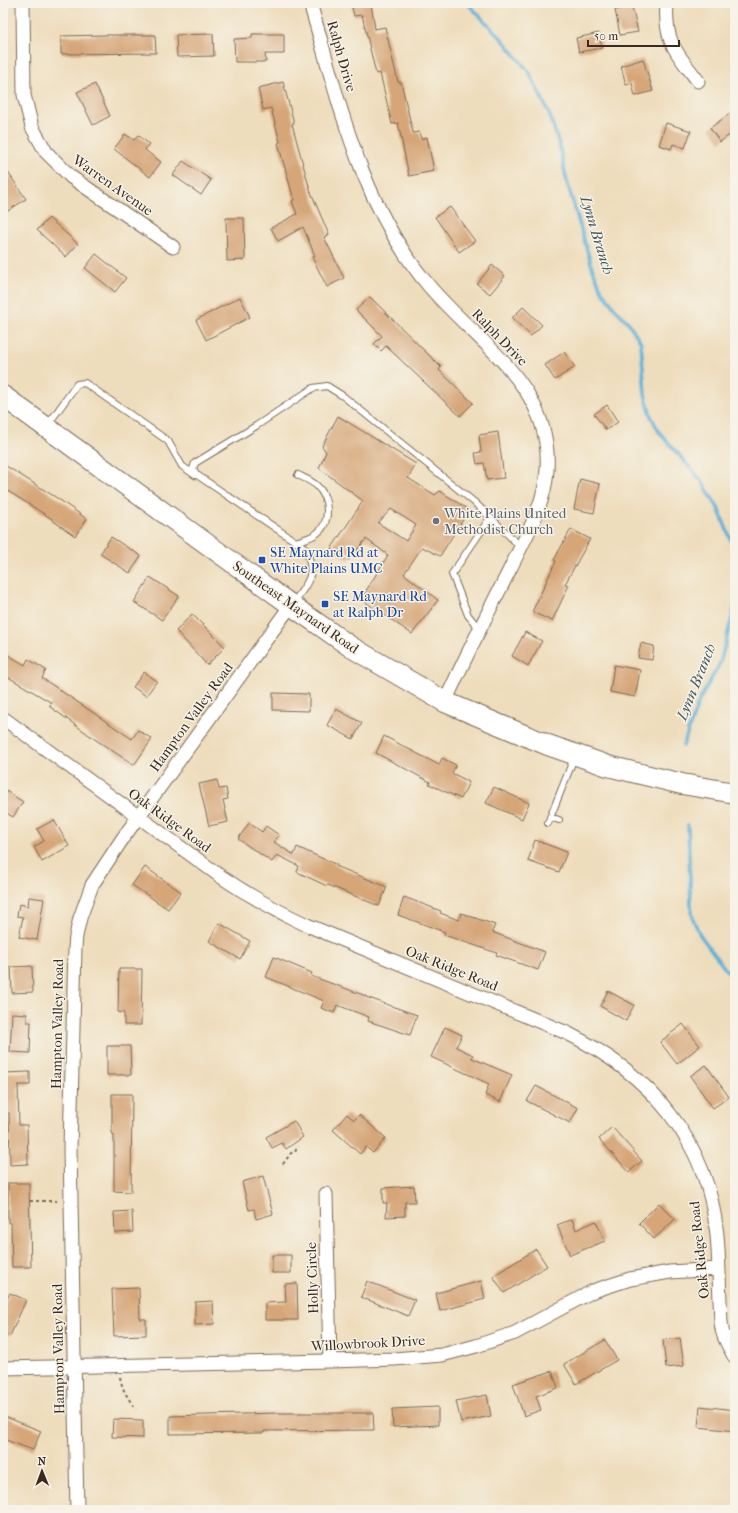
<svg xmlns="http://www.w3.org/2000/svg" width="738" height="1513" viewBox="0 0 738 1513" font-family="'IM FELL French Canon',serif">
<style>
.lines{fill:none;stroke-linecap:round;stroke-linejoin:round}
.stream{stroke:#5cb0d8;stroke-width:3.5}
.building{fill:#d6a678;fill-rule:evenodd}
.service-casing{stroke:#7a6955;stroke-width:8}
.minor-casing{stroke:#7a6955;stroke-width:15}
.primary-casing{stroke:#7a6955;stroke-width:22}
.path{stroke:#7a6955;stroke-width:2;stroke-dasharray:3 3;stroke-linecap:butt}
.service{stroke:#fff;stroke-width:6}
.minor{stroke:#fff;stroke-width:13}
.primary{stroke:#fff;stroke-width:20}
.worship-dot{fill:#6b7280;stroke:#f7f3e8;stroke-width:1.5}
.transit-dot{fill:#1a4fb4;stroke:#f7f3e8;stroke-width:1.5}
.labels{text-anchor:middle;stroke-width:3;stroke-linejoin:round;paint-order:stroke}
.street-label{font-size:14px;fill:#3b2a1e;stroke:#f7f3e8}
.worship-label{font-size:14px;fill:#5b616d;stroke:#f7f3e8;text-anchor:start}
.transit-label{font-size:14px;fill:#164399;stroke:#f7f3e8;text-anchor:start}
.water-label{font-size:15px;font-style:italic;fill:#47595f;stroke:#f7f3e8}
</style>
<rect width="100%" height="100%" fill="#f7f3e8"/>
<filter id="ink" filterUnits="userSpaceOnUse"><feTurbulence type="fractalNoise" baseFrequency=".025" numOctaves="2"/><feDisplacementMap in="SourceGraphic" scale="8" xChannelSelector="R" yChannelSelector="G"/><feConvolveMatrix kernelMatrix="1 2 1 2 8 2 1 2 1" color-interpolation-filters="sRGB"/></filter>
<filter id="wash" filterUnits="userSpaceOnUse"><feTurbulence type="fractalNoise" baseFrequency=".012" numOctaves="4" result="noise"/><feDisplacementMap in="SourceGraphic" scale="16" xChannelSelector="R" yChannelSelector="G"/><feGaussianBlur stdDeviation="0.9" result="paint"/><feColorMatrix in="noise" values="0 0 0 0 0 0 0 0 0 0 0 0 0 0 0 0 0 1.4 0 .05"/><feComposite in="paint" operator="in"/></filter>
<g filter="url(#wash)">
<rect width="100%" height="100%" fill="#eeddbc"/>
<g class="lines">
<path class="stream" d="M467 3 503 40 529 72 549 113 559 144 567 182 593 270 602 291 617 311 629 323 641 343 645 394 651 416 659 432 701 480 718 508 733 545 735 562
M683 746 699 701 720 663 733 614 735 602
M688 825 691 906 693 919 700 935 726 970 735 978"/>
</g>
<g id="blocks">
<path class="building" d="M351 3H371L375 29 385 27 398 82H401L413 133 419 132 421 139 427 137 434 171 409 176 398 123 392 124 380 73 376 74 362 15 354 16Z
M632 7 638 32 620 35 615 10Z
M599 33 602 48 579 52 576 38Z
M213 34 214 56 177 57 176 35Z
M252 34H284V54H265L266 62H235L234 39 252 38Z
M104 35H155L156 53 61 54V36Z
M643 59 653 91 635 96 632 83 626 85 621 66Z
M283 82 294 123 292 124 310 190 329 235 324 237 344 278 327 287 312 257 315 256 303 227 278 241 271 228 297 214 292 201 294 200 278 143 280 142 271 108 263 110 258 88Z
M95 84 110 116 93 125 77 92Z
M735 110V131L720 142 710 128Z
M666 123 691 131 685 148 673 144 671 149 659 145Z
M125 134 134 140 138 135 149 144 145 150 161 162 150 177 114 149Z
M183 161 211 180 201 195 173 175Z
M3 165 26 199 3 214Z
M450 207 475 241 459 252 435 217Z
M49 218 78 244 66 257 37 230Z
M226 218H244L245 260 227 261Z
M96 254 126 278 115 292 85 268Z
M492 265 505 276 490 294 477 284Z
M240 297 250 317 206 340 196 320Z
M370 297 441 367 439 370 473 403 460 416 386 346 381 351 374 344 382 336 356 310Z
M523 307 542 325 531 336 512 318Z
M564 352 575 367 555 380 545 365Z
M607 405 618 422 606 430 594 414Z
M338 416 416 464 408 478 435 495 440 491 469 510 440 556 422 547 404 574 438 600 412 634 361 599 388 555 366 539 349 560 331 549 363 501 319 468 326 452 322 446ZM391 509 416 525 406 541 378 523Z
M498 432 504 478 487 480 484 463 477 464 475 453 481 452 479 435Z
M3 464 57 498 87 519 75 536 52 520V519L3 488Z
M580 479 600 484 594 513 574 509Z
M571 529 590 539 565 584 569 585 552 621 532 612 556 561 554 560Z
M111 537 141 556 130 573 100 554Z
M150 577 179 596 162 620 134 602Z
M192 614 225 647 207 665 176 631Z
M525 632 542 641 528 666 512 656Z
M641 643 654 646 652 660 638 658Z
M3 652 25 665 28 659 46 670 42 678 132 739 138 730 152 739 134 765 96 740 49 706 52 703 3 674Z
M614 665 640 670 635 697 610 692Z
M144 672 157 681 146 696 133 687Z
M273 693 309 694V711L273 710Z
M336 709 362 723 353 739 327 725Z
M384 736 439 765 442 758 456 765 452 773 469 782 461 799 429 784 430 782 376 753Z
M217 780 219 789 226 788 228 799 223 800 228 822 209 826 199 784Z
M494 787 529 803 522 819 486 803Z
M3 789 23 802 13 817 3 811Z
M54 820 69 846 42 862 34 847 44 841 37 829Z
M249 823 262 832 266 826 279 835 274 842 294 855 297 847 337 865 336 866 387 887 379 906 328 885 327 886 297 872 299 866 277 855 272 862 238 839Z
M535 840 567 852 559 872 528 861Z
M145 867 181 892 168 909 132 885Z
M29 897 44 899 37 940 19 937 23 917 17 916 19 904 28 906Z
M404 897 441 911 440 913 459 920 461 913 495 925 492 932 545 952 538 970 496 955 497 953 444 935 445 932 398 915Z
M219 923 250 941 240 959 209 941Z
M274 957 312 973 311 976 366 996V997L417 1015 410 1035 368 1021 369 1017 337 1005 334 1013 321 1008 324 1001 266 977Z
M32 966 33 992 12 993 11 967Z
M119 969H142L141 1025H124V1013L118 1012Z
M608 991 634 1005 626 1021 600 1006Z
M12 1013 27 1014V1022H31L30 1053 10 1052Z
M683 1024 700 1046 677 1064 660 1042Z
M445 1027 462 1035 456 1047 473 1055 472 1058 512 1075 500 1102 485 1095 489 1084 431 1057Z
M107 1046H130L131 1075H107Z
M706 1065 729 1097 713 1108 690 1076Z
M30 1072V1085H18L19 1125H27L28 1164 10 1165 9 1113H3V1073Z
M536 1086 578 1108 570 1123 527 1101Z
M112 1094H132L131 1192 114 1191V1134H112Z
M347 1114 354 1120 359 1115 386 1138 373 1153 366 1147 360 1154 333 1130Z
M294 1121 303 1137 286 1149 282 1143 272 1148 266 1137Z
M612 1127 642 1161 629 1172 599 1139Z
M263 1176 273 1214 256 1219 254 1209 249 1210 242 1182Z
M8 1183H29L31 1267H12L11 1223H8Z
M414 1186 415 1202H405V1216L386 1217 387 1203H383V1188Z
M659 1203 675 1219 654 1239 639 1223Z
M132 1211 133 1232 115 1233 114 1212Z
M572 1219 576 1230 596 1221 605 1241 570 1255 557 1225Z
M536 1249 547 1266 504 1293 493 1276Z
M272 1255H291V1273H272Z
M367 1281 415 1300 408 1316 361 1297Z
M481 1281 485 1299 440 1311 436 1293Z
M297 1283 298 1320H265V1303L286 1302 285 1284Z
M139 1288 140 1319H146V1335L114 1336 112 1289Z
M10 1293 26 1300 10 1336 3 1333V1308Z
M213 1301 214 1324 195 1325V1302Z
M680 1338 684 1366 666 1368 663 1340Z
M605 1340 617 1360 576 1384 564 1364Z
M552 1371 558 1388 536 1396 541 1410 524 1416 513 1384Z
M487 1395 491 1416 461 1422 456 1401Z
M700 1406 735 1410V1431L698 1427Z
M438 1407V1425L393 1427 392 1409Z
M278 1413H373L374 1430 264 1431V1433L170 1434V1416Z
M3 1416 41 1431 33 1450 3 1439Z
M113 1419 143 1420V1438L112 1437Z"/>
</g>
</g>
<g filter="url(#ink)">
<use href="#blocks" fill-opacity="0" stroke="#7a6955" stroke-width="1"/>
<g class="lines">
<defs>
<path id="service" d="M47 426 77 384 85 383 168 441 182 466 195 475
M295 542C302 540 310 538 316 534 331 524 330 498 317 486 312 481 304 478 298 475
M293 603C309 582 317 574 305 548L197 475 193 469 195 463 256 426 313 388 327 386 343 396 474 502 521 547
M480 630 468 615 452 574 490 518
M550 817 559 820
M548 823 574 758"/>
<path id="minor" d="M23 3 24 95 32 127 46 152 71 177 173 247
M310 3C339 101 361 206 429 286 477 343 553 385 547 470 545 505 525 538 510 569 488 613 465 657 445 702
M667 3C664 42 676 52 698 81
M3 718 220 876C248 895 277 911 307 925L567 1033C650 1074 708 1140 717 1235 719 1257 719 1279 720 1301 721 1310 720 1320 722 1329 723 1338 730 1348 734 1356
M326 1194 330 1361
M3 1368 330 1361 394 1359 442 1355 476 1346 515 1333 593 1291 630 1279 670 1272 719 1269
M77 1510 70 1149 75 948 76 936 80 918 92 885 123 838 291 605"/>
<path id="primary" d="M3 396 291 605 351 647 445 702 548 745 608 766 682 784 735 793"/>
</defs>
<use href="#service" class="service-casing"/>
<use href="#minor" class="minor-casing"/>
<use href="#primary" class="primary-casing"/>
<path class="path" d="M283 1164 291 1153 295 1152 298 1146
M30 1201H58
M120 1377C122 1389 128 1399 136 1409"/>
<use href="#service" class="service"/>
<use href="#minor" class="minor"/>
<use href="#primary" class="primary"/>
</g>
</g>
<circle class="worship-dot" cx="436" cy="521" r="4"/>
<g class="transit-dot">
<rect x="258" y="556" width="8" height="8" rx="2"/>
<rect x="321" y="600" width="8" height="8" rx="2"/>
</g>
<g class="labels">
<g class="street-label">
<text transform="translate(342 56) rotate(74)" y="5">Ralph Drive</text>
<text transform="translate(113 185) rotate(35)" y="5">Warren Avenue</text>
<text transform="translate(500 337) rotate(46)" y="5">Ralph Drive</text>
<text transform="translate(296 607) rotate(35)" y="5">Southeast Maynard Road</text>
<text transform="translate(191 717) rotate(-54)" y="5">Hampton Valley Road</text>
<text transform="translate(170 820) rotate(36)" y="5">Oak Ridge Road</text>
<text transform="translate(452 968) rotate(22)" y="5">Oak Ridge Road</text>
<text transform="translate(57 1024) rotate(-89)" y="5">Hampton Valley Road</text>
<text transform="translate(699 1250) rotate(-96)" y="5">Oak Ridge Road</text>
<text transform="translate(312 1278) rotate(-92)" y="5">Holly Circle</text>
<text transform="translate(368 1343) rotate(-3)" y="5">Willowbrook Drive</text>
<text transform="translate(58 1349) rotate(-91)" y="5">Hampton Valley Road</text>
</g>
<g class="worship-label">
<text x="444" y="518">White Plains United<tspan x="444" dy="16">Methodist Church</tspan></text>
</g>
<g class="transit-label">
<text x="270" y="557">SE Maynard Rd at<tspan x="270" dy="16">White Plains UMC</tspan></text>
<text x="333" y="601">SE Maynard Rd<tspan x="333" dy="16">at Ralph Dr</tspan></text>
</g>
<g class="water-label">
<text transform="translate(597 235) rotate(73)" y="5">Lynn Branch</text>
<text transform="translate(696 682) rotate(-68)" y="5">Lynn Branch</text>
</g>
</g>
<rect width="738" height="1513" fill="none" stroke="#f7f3e8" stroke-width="16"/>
<g transform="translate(42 1471) rotate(359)" stroke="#f7f3e8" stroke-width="3" paint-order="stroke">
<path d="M0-3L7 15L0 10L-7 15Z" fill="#3b2a1e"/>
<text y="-6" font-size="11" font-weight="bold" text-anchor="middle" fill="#3b2a1e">N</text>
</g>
<path d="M588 40v6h91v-6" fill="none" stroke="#3b2a1e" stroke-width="2"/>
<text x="594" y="40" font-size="12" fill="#3b2a1e" stroke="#f7f3e8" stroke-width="3" paint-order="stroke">50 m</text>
</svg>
